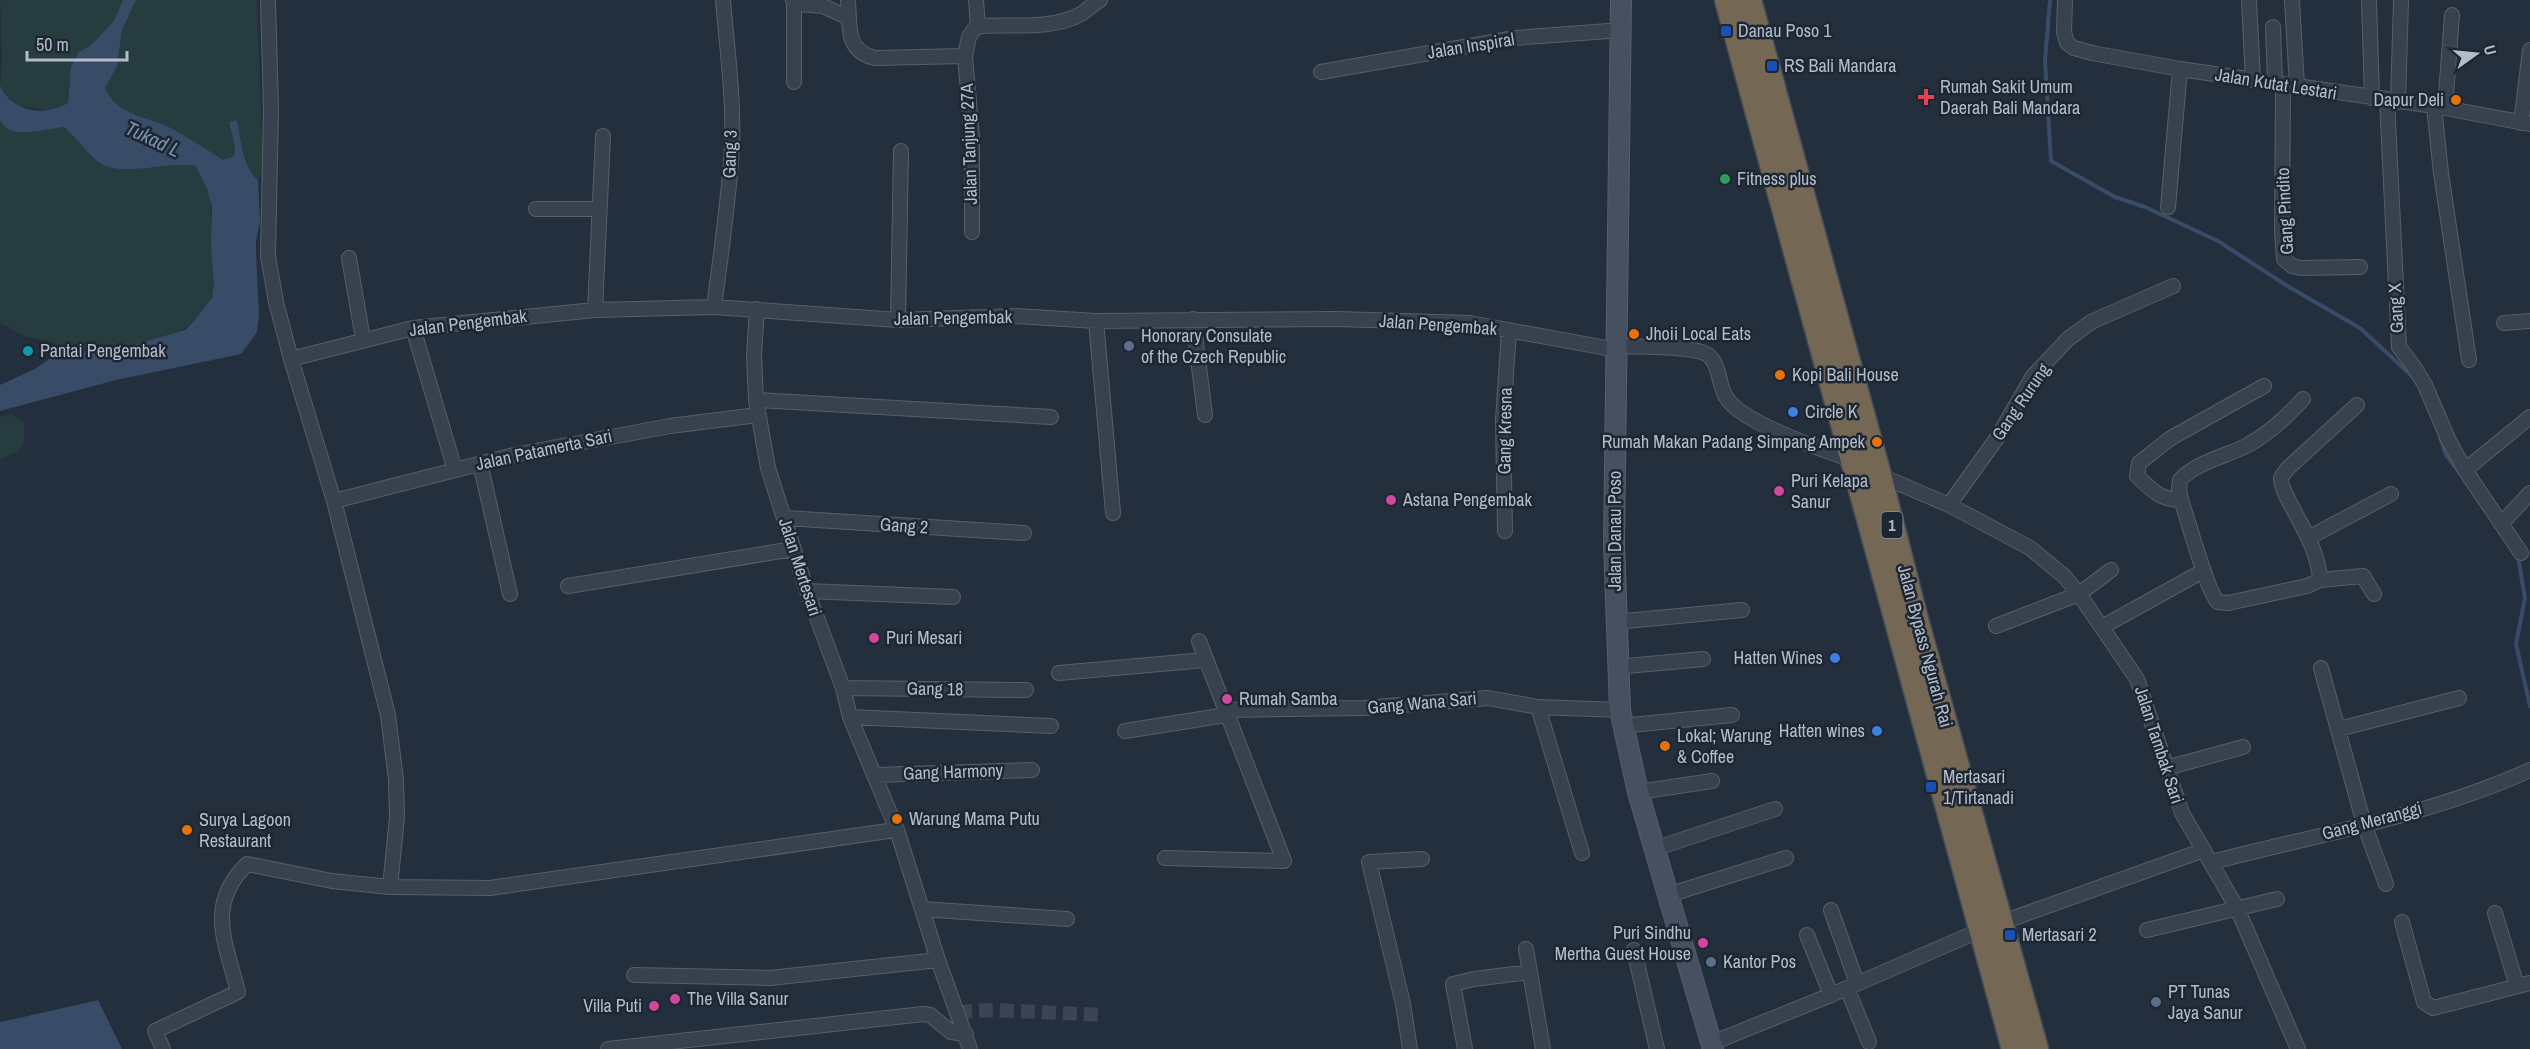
<svg xmlns="http://www.w3.org/2000/svg" width="2530" height="1049" viewBox="0 0 2530 1049" font-family="'Archivo Narrow',sans-serif">
<style>
.green{fill:#263c3f}
.water{fill:#394c67}
.pier{fill:#242f3e}
.lines{fill:none;stroke-linecap:round;stroke-linejoin:round}
.stream{stroke:#394c67;stroke-width:4}
.street-tunnel{stroke:#3a4453;stroke-width:14;stroke-dasharray:14 7;stroke-linecap:butt}
.street-casing{stroke:#565f6c;stroke-width:16}
.secondary-casing{stroke:#565f6c;stroke-width:22}
.highway-casing{stroke:#434c59;stroke-width:27}
.street{stroke:#38414e;stroke-width:14}
.secondary{stroke:#465061;stroke-width:20}
.highway{stroke:#746855;stroke-width:24}
.transit-dot{fill:#1a4fb4;stroke:#1d2633;stroke-width:2}
.health-dot{fill:#e0444e;stroke:#1d2633;stroke-width:2}
.food-dot{fill:#e8710a;stroke:#1d2633;stroke-width:2}
.leisure-dot{fill:#2e9e5b;stroke:#1d2633;stroke-width:2}
.service-dot{fill:#5c6f8a;stroke:#1d2633;stroke-width:2}
.culture-dot{fill:#0f9aa8;stroke:#1d2633;stroke-width:2}
.shop-dot{fill:#3f7fe0;stroke:#1d2633;stroke-width:2}
.hotel-dot{fill:#d1479c;stroke:#1d2633;stroke-width:2}
.labels{text-anchor:middle;stroke-width:5;stroke-linejoin:round;paint-order:stroke}
.shield{fill:#1d2633;stroke:#878f9c;stroke-width:1.5}
.shield-label{font-size:16px;font-weight:bold;fill:#b4bcc9}
.poi-label{font-size:18px;fill:#b4bcc9;stroke:#1d2633;text-anchor:start}
.street-label{font-size:18px;fill:#b4bcc9;stroke:#1d2633}
.water-label{font-size:20px;font-style:italic;fill:#7c92b1;stroke:#1d2633}
</style>
<rect width="100%" height="100%" fill="#242f3e"/>
<path class="green" d="M0 0H123L114 21 91 45 79 52 70 77 68 103 55 111 17 106 0 88 2 58Z
M136 0H257L263 170 258 180C242 167 241 139 237 121L229 122 235 148 234 157 223 160 171 128 124 111 115 104 107 94 105 88 106 82 118 60 122 30Z
M0 120C17 141 42 128 64 127 75 136 91 158 101 164 124 177 169 161 196 166 214 190 211 216 211 244 211 261 219 283 211 299 183 354 107 343 55 355L56 348 54 343 24 336 0 323Z
M11 414 24 423V444L17 452 0 459V417Z"/>
<path class="water" d="M123 0H136L122 30 117 66 105 88C117 116 147 116 171 128 189 138 206 149 223 160L234 156 235 147 229 122 237 120C241 139 242 167 258 180L260 222 256 240V253L259 315 257 332 241 354 116 380 0 411V385L35 369 55 355 137 344 185 330 194 321 212 298 214 285 211 246 212 207 207 189 196 166C168 161 124 177 101 164 91 158 75 136 64 127 49 128 9 142 0 120 0 112 0 96 0 86 13 112 44 117 68 103L71 67 79 52 91 45 114 21Z
M98 1000 122 1049H0V1022Z"/>
<path class="pier" d="M98 997 100 998 98 1000 0 1022V1019Z"/>
<g class="lines">
<path class="stream" d="M2050 0 2045 60 2051 161 2115 197 2145 207 2218 241 2289 287 2360 328 2414 378
M2440 437 2446 455 2459 472
M2518 557 2525 598 2516 644 2530 706"/>
<path class="street-tunnel" d="M958 1012 994 1010 1104 1015"/>
<defs>
<path id="street" d="M268 0 271 109 268 256 276 302 291 359 334 501 388 715 396 780 397 817 390 887
M793 0 799 4 823 6 849 18
M848 0C850 26 845 51 875 58L965 56
M976 0 978 27
M2065 0 2064 32 2067 43 2074 48 2092 53 2180 69 2434 106 2530 124
M2249 0 2253 80
M2292 0 2297 86
M2369 0 2372 98
M794 2V82
M2273 27 2275 83
M1321 72 1515 38 1622 30
M2283 84 2282 232 2284 259 2292 266 2301 268 2360 267
M2387 100 2399 347 2414 367 2425 385 2448 439 2465 470 2521 553
M2398 102 2401 0
M2434 106 2441 173 2469 360
M2445 108 2452 15
M2521 123 2530 50
M2168 207 2180 69
M536 209H599
M972 232V137L965 56 969 37 975 28 982 26C1013 24 1052 30 1081 14 1087 10 1093 4 1100 0
M349 258 363 339
M714 307C721 253 729 200 732 147 734 98 727 49 723 0
M757 309 754 355 756 400 768 468 807 591 843 688 850 717 897 830 938 960 970 1049
M595 310 603 136
M1193 319 1205 415
M898 320 901 151
M1096 321 1113 513
M2504 323 2530 321
M413 328 455 470
M1618 346C1636 347 1695 345 1708 355 1721 365 1718 388 1728 400 1747 425 1824 450 1855 461
M291 359 413 328 595 310 714 307 898 320 1016 316 1096 321 1336 319 1470 323 1617 350
M2303 399C2286 418 2269 434 2246 446 2226 456 2195 463 2180 480L2179 489 2181 500C2188 519 2207 592 2218 602L2228 603 2307 586 2320 580C2319 555 2305 531 2293 509 2288 499 2281 488 2281 478L2287 469 2357 405
M756 400 1051 417
M480 463 510 594
M2465 470 2530 417
M1879 475 1949 505 2030 548 2064 576 2079 594 2137 679 2182 813 2237 908 2298 1049
M2181 500C2160 500 2152 490 2137 476L2139 463 2171 438 2264 386
M334 501 514 455 670 426 758 415
M1949 505 1997 438 2033 376 2068 339 2091 322 2173 286
M785 518 1024 533
M2501 524 2530 493
M1505 531 1503 420 1509 330
M2308 538 2391 494
M2320 580 2363 576 2374 594
M568 586 793 549
M807 591 953 597
M1615 622 1742 610
M1996 626 2079 594 2111 570
M2102 627 2203 571
M1616 667 1703 659
M2321 668 2364 824 2386 884
M1059 673 1205 660
M843 688 1026 690
M1538 707 1582 853
M1224 710 1364 708 1488 698 1538 707 1620 710
M850 717 1051 726
M1621 726 1732 715
M2339 729 2459 698
M1125 731 1226 715
M2166 768 2243 747
M875 775 1032 770
M1638 792 1712 781
M1654 849 1775 809
M1165 858 1284 861 1199 641
M2212 862C2317 835 2431 815 2530 770
M1668 895 1786 858
M922 909 1067 919
M1831 910 1857 983
M2495 913 2517 986
M2402 922 2424 1002 2433 1008 2530 983
M2000 923 2204 850
M2147 930 2277 899
M1807 935 1831 995
M1526 949 1530 972
M1634 950 1657 1049
M634 975 770 978 938 960
M1847 988 1869 1042
M1712 1043 1831 995 1981 930
M163 1049 155 1031 238 992C226 943 205 905 247 864L332 881 390 887 490 888 888 831
M608 1049 923 1014 930 1015 951 1032 966 1034
M1410 1049 1403 1004 1369 862 1422 859
M1465 1049 1453 984 1474 979 1530 972 1543 1049"/>
<path id="secondary" d="M1621 0 1614 544 1620 710 1638 792 1713 1049"/>
<path id="highway" d="M1727 0 2014 1049
M1749 0 1879 475 1917 623 2036 1049"/>
</defs>
<use href="#street" class="street-casing"/>
<use href="#secondary" class="secondary-casing"/>
<use href="#highway" class="highway-casing"/>
<use href="#street" class="street"/>
<use href="#secondary" class="secondary"/>
<use href="#highway" class="highway"/>
</g>
<g class="transit-dot">
<rect x="1720" y="25" width="12" height="12" rx="3"/>
<rect x="1766" y="60" width="12" height="12" rx="3"/>
<rect x="1925" y="781" width="12" height="12" rx="3"/>
<rect x="2004" y="929" width="12" height="12" rx="3"/>
</g>
<path class="health-dot" d="M1923 88h6v6h6v6h-6v6h-6v-6h-6v-6h6z"/>
<g class="food-dot">
<circle cx="2456" cy="100" r="6"/>
<circle cx="1634" cy="334" r="6"/>
<circle cx="1780" cy="375" r="6"/>
<circle cx="1877" cy="442" r="6"/>
<circle cx="1665" cy="746" r="6"/>
<circle cx="897" cy="819" r="6"/>
<circle cx="187" cy="830" r="6"/>
</g>
<circle class="leisure-dot" cx="1725" cy="179" r="6"/>
<g class="service-dot">
<circle cx="1129" cy="346" r="6"/>
<circle cx="1711" cy="962" r="6"/>
<circle cx="2156" cy="1002" r="6"/>
</g>
<circle class="culture-dot" cx="28" cy="351" r="6"/>
<g class="shop-dot">
<circle cx="1793" cy="412" r="6"/>
<circle cx="1835" cy="658" r="6"/>
<circle cx="1877" cy="731" r="6"/>
</g>
<g class="hotel-dot">
<circle cx="1779" cy="491" r="6"/>
<circle cx="1391" cy="500" r="6"/>
<circle cx="874" cy="638" r="6"/>
<circle cx="1227" cy="699" r="6"/>
<circle cx="1703" cy="943" r="6"/>
<circle cx="675" cy="999" r="6"/>
<circle cx="654" cy="1006" r="6"/>
</g>
<g class="labels">
<rect class="shield" x="1881.5" y="512" width="21" height="26" rx="4.5"/>
<g class="shield-label">
<text x="1892" y="531">1</text>
</g>
<g class="poi-label">
<text x="1738" y="37">Danau Poso 1</text>
<text x="1784" y="72">RS Bali Mandara</text>
<text x="1940" y="93">Rumah Sakit Umum<tspan x="1940" dy="21">Daerah Bali Mandara</tspan></text>
<text x="2444" y="106" text-anchor="end">Dapur Deli</text>
<text x="1737" y="185">Fitness plus</text>
<text x="1646" y="340">Jhoii Local Eats</text>
<text x="1141" y="342">Honorary Consulate<tspan x="1141" dy="21">of the Czech Republic</tspan></text>
<text x="40" y="357">Pantai Pengembak</text>
<text x="1792" y="381">Kopi Bali House</text>
<text x="1805" y="418">Circle K</text>
<text x="1865" y="448" text-anchor="end">Rumah Makan Padang Simpang Ampek</text>
<text x="1791" y="487">Puri Kelapa<tspan x="1791" dy="21">Sanur</tspan></text>
<text x="1403" y="506">Astana Pengembak</text>
<text x="886" y="644">Puri Mesari</text>
<text x="1823" y="664" text-anchor="end">Hatten Wines</text>
<text x="1239" y="705">Rumah Samba</text>
<text x="1865" y="737" text-anchor="end">Hatten wines</text>
<text x="1677" y="742">Lokal; Warung<tspan x="1677" dy="21">&amp; Coffee</tspan></text>
<text x="1943" y="783">Mertasari<tspan x="1943" dy="21">1/Tirtanadi</tspan></text>
<text x="909" y="825">Warung Mama Putu</text>
<text x="199" y="826">Surya Lagoon<tspan x="199" dy="21">Restaurant</tspan></text>
<text x="1691" y="939" text-anchor="end">Puri Sindhu<tspan x="1691" dy="21">Mertha Guest House</tspan></text>
<text x="2022" y="941">Mertasari 2</text>
<text x="1723" y="968">Kantor Pos</text>
<text x="2168" y="998">PT Tunas<tspan x="2168" dy="21">Jaya Sanur</tspan></text>
<text x="687" y="1005">The Villa Sanur</text>
<text x="642" y="1012" text-anchor="end">Villa Puti</text>
</g>
<g class="street-label">
<text transform="translate(1471 46) rotate(-9)" y="6">Jalan Inspiral</text>
<text transform="translate(2276 84) rotate(9)" y="6">Jalan Kutat Lestari</text>
<text transform="translate(969 144) rotate(-92)" y="6">Jalan Tanjung 27A</text>
<text transform="translate(730 154) rotate(-88)" y="6">Gang 3</text>
<text transform="translate(2285 211) rotate(-93)" y="6">Gang Pindito</text>
<text transform="translate(2396 308) rotate(-93)" y="6">Gang X</text>
<text transform="translate(953 318) rotate(-1)" y="6">Jalan Pengembak</text>
<text transform="translate(468 323) rotate(-7)" y="6">Jalan Pengembak</text>
<text transform="translate(1438 325) rotate(4)" y="6">Jalan Pengembak</text>
<text transform="translate(2021 402) rotate(-56)" y="6">Gang Rurung</text>
<text transform="translate(1505 431) rotate(-89)" y="6">Gang Kresna</text>
<text transform="translate(544 450) rotate(-12)" y="6">Jalan Patamerta Sari</text>
<text transform="translate(904 526) rotate(4)" y="6">Gang 2</text>
<text transform="translate(1615 531) rotate(-90)" y="6">Jalan Danau Poso</text>
<text transform="translate(800 567) rotate(72)" y="6">Jalan Mertesari</text>
<text transform="translate(1925 646) rotate(75)" y="6">Jalan Bypass Ngurah Rai</text>
<text transform="translate(935 689) rotate(1)" y="6">Gang 18</text>
<text transform="translate(1422 703) rotate(-5)" y="6">Gang Wana Sari</text>
<text transform="translate(2159 745) rotate(72)" y="6">Jalan Tambak Sari</text>
<text transform="translate(953 772) rotate(-2)" y="6">Gang Harmony</text>
<text transform="translate(2372 821) rotate(-15)" y="6">Gang Meranggi</text>
</g>
<g class="water-label">
<text transform="translate(153 139) rotate(25)" y="7">Tukad L</text>
</g>
</g>
<g transform="translate(2476 54) rotate(75)" stroke="#1d2633" stroke-width="4.5" paint-order="stroke">
<path d="M0-4.5L10 22L0 15L-10 22Z" fill="#b4bcc9"/>
<text y="-9" font-size="16" font-weight="bold" text-anchor="middle" fill="#b4bcc9">U</text>
</g>
<path d="M27 51v9h100v-9" fill="none" stroke="#b4bcc9" stroke-width="3"/>
<text x="36" y="51" font-size="18" fill="#b4bcc9" stroke="#1d2633" stroke-width="4.5" paint-order="stroke">50 m</text>
</svg>
